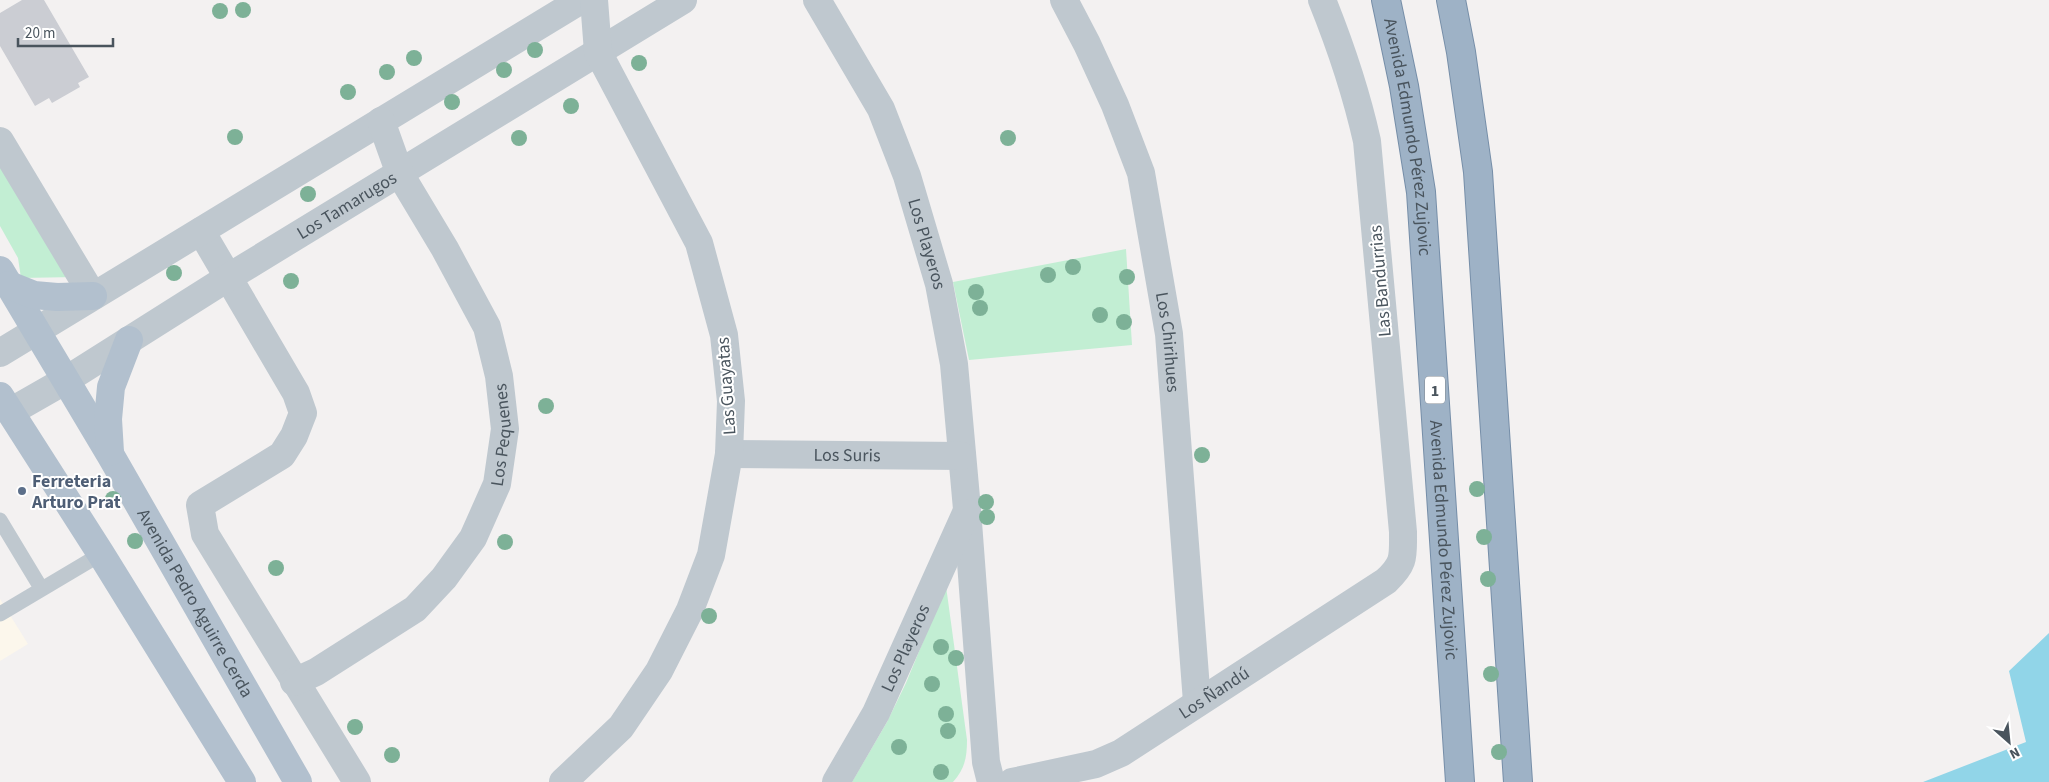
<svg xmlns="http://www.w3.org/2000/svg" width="2049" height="782" viewBox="0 0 2049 782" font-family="'Source Sans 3',sans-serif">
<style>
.commercial{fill:#fcf7ec}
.green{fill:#c2eed3}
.water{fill:#91d5e8}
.building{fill:#cbcdd3}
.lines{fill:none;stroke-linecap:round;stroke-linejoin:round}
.trunk-casing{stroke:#768ea8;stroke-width:30}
.service{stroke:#bfc8cf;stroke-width:15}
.minor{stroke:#bfc8cf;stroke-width:28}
.primary{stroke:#b2c0ce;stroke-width:28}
.trunk{stroke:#9eb2c6;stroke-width:28}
.tree{fill:#7db197}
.service-dot{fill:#5c6f8a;stroke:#fff;stroke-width:2}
.labels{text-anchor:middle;stroke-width:4;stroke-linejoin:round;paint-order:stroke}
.shield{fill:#fff;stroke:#80878e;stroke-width:1}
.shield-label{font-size:16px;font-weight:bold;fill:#49545d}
.street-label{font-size:18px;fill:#49545d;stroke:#fff}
.service-label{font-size:18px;font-weight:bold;fill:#4e5e75;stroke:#fff;text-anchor:start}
</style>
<rect width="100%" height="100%" fill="#f3f1f1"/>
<path class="commercial" d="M0 599 28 644 0 661Z"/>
<path class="green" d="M0 160 76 277 21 278 18 258 0 226Z
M1126 249 1132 345 969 360 953 282Z
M946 586 967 740C967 757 965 769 953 782H852L887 722 906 683Z"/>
<path class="water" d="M2049 633V782H1923L2026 742 2009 671Z"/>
<path class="building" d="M22 0H44L89 77 78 83 80 87 52 103 49 98 35 106 0 46V13Z"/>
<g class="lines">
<defs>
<g id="trunk">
<path id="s9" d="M1386 0 1404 86 1421 192 1460 782"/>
<path d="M1451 0 1461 52 1478 172 1518 782"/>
</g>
</defs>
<use href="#trunk" class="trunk-casing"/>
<path class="service" d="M0 520 41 588
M0 614 101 554"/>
<g class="minor">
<path id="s1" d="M817 0 881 109 907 176 939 284 954 364 967 509 986 762 991 782"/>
<path id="s2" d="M1064 0 1087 44 1115 105 1141 173 1169 334 1197 702"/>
<path d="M0 141 93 296"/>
<path d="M201 231 296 393 303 413 294 436 282 455 200 505 205 534 357 782"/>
<path d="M0 353 581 0"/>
<path id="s3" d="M10 412 66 380 229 277 683 0"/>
<path id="s4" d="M729 454 962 456"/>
<path id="s5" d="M294 682 316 672 415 609 444 578 473 538 497 484 505 429 499 376 487 327 445 249 400 174 381 121"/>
<path d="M563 782 621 727 659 671 690 610 711 555 729 454 731 401 724 335 699 243 598 52 594 0"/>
<path id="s6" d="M836 782 876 713 966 513"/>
<path id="s7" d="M1012 782 1096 764 1121 753 1386 581C1405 563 1403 557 1403 532L1367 141C1356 92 1341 47 1322 0"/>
</g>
<g class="primary">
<path id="s8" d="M0 270 111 456 298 782"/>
<path d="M9 285 34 295 57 297 93 296"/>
<path d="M0 396 101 554 242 782"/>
<path d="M110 452 108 419 111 387 129 340"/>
</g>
<use href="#trunk" class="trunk"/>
</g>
<g class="tree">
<circle cx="243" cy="10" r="8"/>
<circle cx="220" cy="11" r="8"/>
<circle cx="535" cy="50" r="8"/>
<circle cx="414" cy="58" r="8"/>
<circle cx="639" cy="63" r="8"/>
<circle cx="504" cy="70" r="8"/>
<circle cx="387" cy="72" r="8"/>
<circle cx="348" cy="92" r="8"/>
<circle cx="452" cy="102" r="8"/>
<circle cx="571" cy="106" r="8"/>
<circle cx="235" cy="137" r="8"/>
<circle cx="519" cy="138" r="8"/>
<circle cx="1008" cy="138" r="8"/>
<circle cx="308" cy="194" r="8"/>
<circle cx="1073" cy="267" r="8"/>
<circle cx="174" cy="273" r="8"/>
<circle cx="1048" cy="275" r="8"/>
<circle cx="1127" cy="277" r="8"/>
<circle cx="291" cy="281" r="8"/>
<circle cx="976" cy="292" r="8"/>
<circle cx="980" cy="308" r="8"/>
<circle cx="1100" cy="315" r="8"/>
<circle cx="1124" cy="322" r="8"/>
<circle cx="546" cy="406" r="8"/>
<circle cx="1202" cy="455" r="8"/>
<circle cx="1477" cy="489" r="8"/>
<circle cx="113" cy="499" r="8"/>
<circle cx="986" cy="502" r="8"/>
<circle cx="987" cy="517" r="8"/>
<circle cx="1484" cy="537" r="8"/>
<circle cx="135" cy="541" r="8"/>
<circle cx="505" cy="542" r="8"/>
<circle cx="276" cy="568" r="8"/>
<circle cx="1488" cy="579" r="8"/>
<circle cx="709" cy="616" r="8"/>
<circle cx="941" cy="647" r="8"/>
<circle cx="956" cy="658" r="8"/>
<circle cx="1491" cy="674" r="8"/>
<circle cx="932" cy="684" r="8"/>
<circle cx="946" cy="714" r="8"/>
<circle cx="355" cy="727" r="8"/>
<circle cx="948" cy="731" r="8"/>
<circle cx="899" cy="747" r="8"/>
<circle cx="1499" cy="752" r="8"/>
<circle cx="392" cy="755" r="8"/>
<circle cx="941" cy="772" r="8"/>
</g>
<circle class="service-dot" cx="22" cy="491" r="5"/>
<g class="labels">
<rect class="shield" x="1425" y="376.5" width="20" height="27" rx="4"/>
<g class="shield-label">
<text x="1435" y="396">1</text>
</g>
<g class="street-label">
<text dy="6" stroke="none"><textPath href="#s9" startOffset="139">Avenida Edmundo Pérez Zujovic</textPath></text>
<text dy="6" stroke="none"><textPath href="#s3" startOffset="395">Los Tamarugos</textPath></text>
<text dy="6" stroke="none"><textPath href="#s1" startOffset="269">Los Playeros</textPath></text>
<text transform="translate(1380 281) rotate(-95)" y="6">Las Bandurrias</text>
<text dy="6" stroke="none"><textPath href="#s2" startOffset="361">Los Chirihues</textPath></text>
<text transform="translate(726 386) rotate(-94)" y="6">Las Guayatas</text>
<text dy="6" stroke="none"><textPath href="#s5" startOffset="342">Los Pequenes</textPath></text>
<text dy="6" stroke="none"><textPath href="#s4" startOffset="118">Los Suris</textPath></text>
<text dy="6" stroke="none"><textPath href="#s9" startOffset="544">Avenida Edmundo Pérez Zujovic</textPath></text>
<text dy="6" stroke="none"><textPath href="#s8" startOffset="386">Avenida Pedro Aguirre Cerda</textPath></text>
<text dy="6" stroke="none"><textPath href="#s6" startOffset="151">Los Playeros</textPath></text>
<text dy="6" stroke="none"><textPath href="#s7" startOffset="224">Los Ñandú</textPath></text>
</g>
<g class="service-label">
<text x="32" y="487">Ferreteria<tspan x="32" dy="21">Arturo Prat</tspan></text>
</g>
</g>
<g transform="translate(2009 742) rotate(153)" stroke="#ffffff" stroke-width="4" paint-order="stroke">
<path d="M0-4L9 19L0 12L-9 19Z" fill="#49545d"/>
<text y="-8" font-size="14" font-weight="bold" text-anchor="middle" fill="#49545d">N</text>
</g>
<path d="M18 38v8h95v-8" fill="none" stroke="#49545d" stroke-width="2.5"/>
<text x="25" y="38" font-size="15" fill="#49545d" stroke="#ffffff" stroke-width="4" paint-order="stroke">20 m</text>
</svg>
